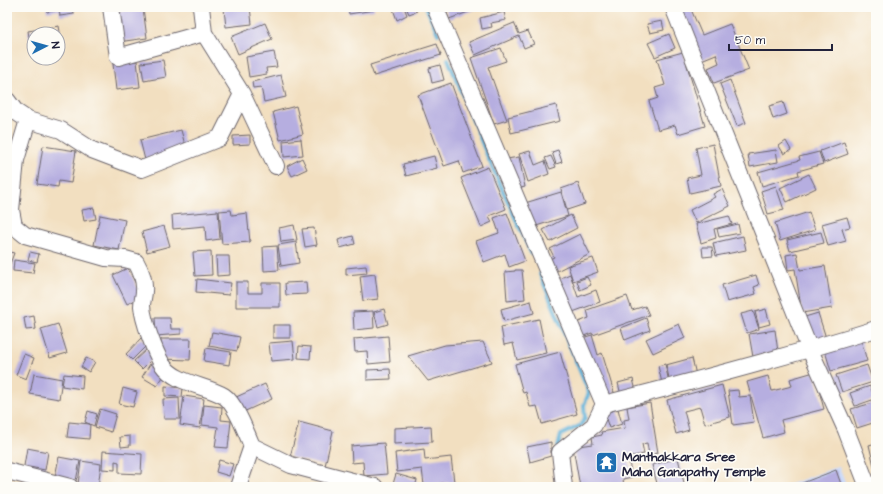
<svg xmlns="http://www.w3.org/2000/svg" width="883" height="494" viewBox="0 0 883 494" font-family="'Architects Daughter',sans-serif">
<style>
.built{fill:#ccdbf9}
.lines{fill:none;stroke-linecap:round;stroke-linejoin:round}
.stream{stroke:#5db0d8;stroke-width:4}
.building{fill:#b6aee0}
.minor-casing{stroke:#6b646a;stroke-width:18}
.minor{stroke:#fff;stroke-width:16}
.labels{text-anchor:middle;stroke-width:3.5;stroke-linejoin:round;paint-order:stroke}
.poi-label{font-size:13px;font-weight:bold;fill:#22223b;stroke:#fdfcf7;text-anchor:start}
</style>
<rect width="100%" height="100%" fill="#fdfcf7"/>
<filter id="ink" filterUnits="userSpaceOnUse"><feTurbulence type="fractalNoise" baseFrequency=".025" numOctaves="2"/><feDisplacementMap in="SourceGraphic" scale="8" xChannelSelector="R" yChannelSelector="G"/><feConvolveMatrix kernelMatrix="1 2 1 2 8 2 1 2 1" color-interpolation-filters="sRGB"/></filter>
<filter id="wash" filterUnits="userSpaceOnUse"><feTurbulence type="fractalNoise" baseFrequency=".012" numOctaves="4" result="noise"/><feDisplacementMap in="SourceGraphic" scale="16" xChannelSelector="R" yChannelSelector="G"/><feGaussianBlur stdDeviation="0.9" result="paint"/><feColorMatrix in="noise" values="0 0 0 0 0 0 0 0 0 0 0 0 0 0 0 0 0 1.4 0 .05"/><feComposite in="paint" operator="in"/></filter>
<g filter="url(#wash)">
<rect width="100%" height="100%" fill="#f2dfc0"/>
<path class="built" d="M839 466 847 487H789L788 485Z"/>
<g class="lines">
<path class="stream" d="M426 7 438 34
M448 59 489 160 531 253
M540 274 589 393 584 405 585 418 581 425 561 435 558 447"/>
</g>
<g id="blocks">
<path class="building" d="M46 7H73L74 14 60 16 59 10 47 12Z
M241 7H250L252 24 226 27 224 9Z
M348 7H374V10L349 14Z
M398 7H404L407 15 397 20 393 9Z
M406 7H415L417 11 409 14Z
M445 7H482L449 19Z
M627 7H640L629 11Z
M677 7H690L702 35 730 24 749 70 714 83 708 68 719 63 716 54 699 61Z
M143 8 147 38 118 42 114 12Z
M504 12 506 20 491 23 492 27 482 29 480 18Z
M662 21 664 30 650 33 647 24Z
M265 23 272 39 238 54 231 37Z
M514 23 519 34 528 31 534 44 524 48 519 36 475 55 469 42Z
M59 26 63 50H58V34H34V54H32L28 31Z
M669 34 675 48 655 57 648 43Z
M437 44 441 55 374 76 370 65Z
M501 48 506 61 488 67 507 120 494 124 471 58Z
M274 52 277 67 266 68 267 74 249 77 246 57Z
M683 52 705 126 678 134 675 125 658 130 649 101 658 98 655 88 665 85 657 59Z
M163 60 166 77 144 81 141 63Z
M137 61 140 87 116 90 113 64Z
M440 65 444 80 432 83 429 68Z
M281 75 286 97 264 102 261 87 253 88 252 82Z
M730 80 746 123 737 126 720 84Z
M451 83 482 166 463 173 459 161 444 166 418 95Z
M783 102 787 114 773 119 769 106Z
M556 105 560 121 511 133 508 117Z
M296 106 303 134 280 140 273 112Z
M181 130 186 149 145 160 140 140Z
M250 135V144L233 145V136Z
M301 139 303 155 284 157 283 141Z
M786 141 791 150 784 154 779 146Z
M844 142 848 154 824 163 820 151Z
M713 144 721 186 690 193 687 178 701 175 696 148Z
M43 146 76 151 71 183 59 181 58 187 37 184Z
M558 150 562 162 556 164 552 152Z
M776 150 778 162 750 167 748 154Z
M530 151 535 165 545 161 549 174 528 182 519 154Z
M819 152 823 164 798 171 799 175 762 186 758 172 800 160 799 157Z
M434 156 437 168 406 176 403 164Z
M551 156 556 167 550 169 545 158Z
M519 157 525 187 513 190 507 159Z
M302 158 307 169 292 176 287 166Z
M488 167 506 209 489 216 492 222 481 227 461 178Z
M809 174 816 188 787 202 780 188Z
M578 183 585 204 567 210 561 189Z
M776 186 784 210 768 214 761 191Z
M722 189 730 206 696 223 690 210 715 197 713 194Z
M561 192 568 216 533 227 525 203Z
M94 208 96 219 84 221 82 210Z
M231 210 232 215 247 213 250 242 222 244 219 211Z
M218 211 220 239 206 241 205 226 173 229 172 215Z
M809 212 815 230 780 241 775 223Z
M507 213 525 261 509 267 505 254 484 262 476 241 499 233 494 218Z
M100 215 125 220 119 250 94 245Z
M571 215 577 228 550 242 543 230Z
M729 216 732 224 714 229 716 238 701 243 696 224Z
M847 217 850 227 842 229 846 241 828 246 822 224Z
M738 224 740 233 719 237 717 229Z
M294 225 297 240 281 242 279 228Z
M164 226 170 246 147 252 142 232Z
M314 228 317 245 305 247 302 229Z
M821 232 824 243 790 251 787 240Z
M580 234 590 254 553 273 546 261 554 257 550 249Z
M353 236 355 244 340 248 338 240Z
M743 236 746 250 716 256 713 243Z
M296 242 299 263 281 266 278 245Z
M277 246 279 270 264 271 263 247Z
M702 247H712L713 256 703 257Z
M7 251 14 253 7 272Z
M211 251 212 275 195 276 193 252Z
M30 252 39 254 37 262 28 260Z
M797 253 800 270 825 266 832 308 802 313 795 269 788 270 786 255Z
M216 256H229L230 275 217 276Z
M593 258 598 272 573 281 568 266Z
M14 260 35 263 33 273 13 271Z
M366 266 367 273 346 275V268Z
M128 268 142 297 127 304 113 275Z
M515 270H522L525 299 507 301 505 272 515 271Z
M375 274 378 299 363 301 360 276Z
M570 274 578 297 596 290 600 302 570 313 558 279Z
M756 275 759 285 754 287 756 294 727 302 722 285Z
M587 277 591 285 580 290 577 281Z
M197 279 231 283 229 295 196 292Z
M236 282H248V293H262V283H280V307H236Z
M306 282 307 294 286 295 285 283Z
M627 296 632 310 645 306 649 315 593 335 592 333 581 337 576 323 589 318 587 310Z
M531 301 534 313 504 321 501 309Z
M384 309 388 324 378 327 374 312Z
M766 309 770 324 759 327 755 312Z
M373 311 374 328 354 330 353 312Z
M753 311 759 329 747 333 741 314Z
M818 313 827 341 814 345 805 317Z
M34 316 36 329 26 330 24 318Z
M155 318H170L171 329H181V334L156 336Z
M646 318 650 330 625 340 621 328Z
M539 319 546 353 517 360 513 343 504 345 501 327Z
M58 324 67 353 50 358 41 329Z
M679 324 685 338 653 353 646 339Z
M273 325H290V338H273Z
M775 330 778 352 753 357 749 334Z
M212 332 240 337 237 351 209 346Z
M592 335 598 355 602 353 616 399 603 403 582 338Z
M388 336 390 362 368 364 367 351 355 352 354 339Z
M141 338 148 344 132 360 126 354Z
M161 339H191L190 360 161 359Z
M861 340 867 361 831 371 825 351Z
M293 341 295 359 271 361 269 343Z
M483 342 492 362 428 381 408 356 445 345Z
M299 346 311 347 310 359 298 358Z
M206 348 231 352 229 365 204 361Z
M147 349 154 357 142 369 134 361Z
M560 352 577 414 542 424 537 406 530 407 526 392 523 393 515 364Z
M24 354 34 358 26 379 16 375Z
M86 358 95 362 89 372 81 367Z
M692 358 696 375 670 382 666 365Z
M150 364 165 374 157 386 142 377Z
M665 364 669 382 662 383 658 366Z
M867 365 873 382 842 392 836 375Z
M390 369 391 379 367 380V370Z
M814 372 824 409 781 420 784 432 763 438 747 382 768 376 772 391 792 386 790 379Z
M34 374 62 379 59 399 30 394Z
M64 374 83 376 82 389 62 386Z
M633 379 637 395 622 399 618 383Z
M265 384 272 399 241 413 234 398Z
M722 385 730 417 705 424 700 407 684 411 689 430 676 434 667 400Z
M165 386 183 388 182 397 165 396Z
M870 386 875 399 855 406 850 393Z
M123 388 137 392 133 407 119 404Z
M738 390 739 397 750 396 754 422 733 425 728 391Z
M184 396 204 399 200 428 180 425Z
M179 398 180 419H164L163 399Z
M876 402V422L857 428 851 409Z
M650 403 658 453 649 455 647 443 642 444 644 454 628 457 632 477 623 479 624 487H580L573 447 593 444 592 437 602 435 601 432 625 428 624 420 629 419 627 407Z
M204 405 222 407 221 420 231 421 228 448 215 447 218 427 202 425Z
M100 409 116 414 111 432 95 427Z
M618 409 622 424 609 428 604 413Z
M88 411 97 414 94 426 85 422Z
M69 422 90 424 89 439 67 437Z
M299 422 333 431 325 466 290 457Z
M431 426 432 442 394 444V428Z
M130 436V446L121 447 120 437Z
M551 442V456L530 462 527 447Z
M384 443 387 474 364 476 363 462 352 463 351 446Z
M876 443V470H875L869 445Z
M27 448 48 452 45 470 24 466Z
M424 449 425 460 451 457 454 482 424 485 422 469 397 472 395 453Z
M103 451 142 454 141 474 119 473V462L115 461V470L102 469Z
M59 457 80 461 76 481 55 477Z
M678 458 685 487H658L652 465Z
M219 460 233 464 229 476 216 472Z
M81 461 101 464 98 487 78 484Z
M836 470 842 487H792Z
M396 474 417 480 415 487H405L393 484Z"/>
</g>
</g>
<g filter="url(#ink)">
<use href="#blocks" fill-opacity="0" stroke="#6b646a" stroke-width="1"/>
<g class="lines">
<defs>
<path id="minor" d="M111 7 118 57 204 33
M435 7 604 404 594 425 560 452 564 487
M673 7 810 350 846 430 868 487
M242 94 276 166
M7 100 16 112 28 120 61 130 92 150 142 169 220 138 242 94 204 33 201 7
M28 120 16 160 11 210 14 226 25 235 106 258 125 259 136 262C141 271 145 281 144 291 144 296 142 301 142 306 143 321 155 352 162 364 175 384 206 385 224 396 235 403 247 434 252 446L291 465 375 487
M604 404C695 381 786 357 876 329
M7 471 70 487
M238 487 252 446"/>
</defs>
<use href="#minor" class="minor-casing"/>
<use href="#minor" class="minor"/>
</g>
</g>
<defs>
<symbol id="temple-square" viewBox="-11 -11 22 22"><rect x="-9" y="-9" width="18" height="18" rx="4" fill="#1f6fb2" stroke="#fdfcf7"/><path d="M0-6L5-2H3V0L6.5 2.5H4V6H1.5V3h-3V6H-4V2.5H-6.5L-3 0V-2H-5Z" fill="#fff"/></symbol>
</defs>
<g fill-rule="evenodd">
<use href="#temple-square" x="594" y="450" width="25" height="25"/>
</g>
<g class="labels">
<g class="poi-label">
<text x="622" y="461">Manthakkara Sree<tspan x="622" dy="15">Maha Ganapathy Temple</tspan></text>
</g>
</g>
<rect width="883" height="494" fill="none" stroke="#fdfcf7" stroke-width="24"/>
<g transform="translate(46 46) rotate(84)"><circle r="19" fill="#fdfcf7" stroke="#a5a5ac"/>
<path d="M0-3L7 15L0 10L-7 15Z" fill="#1f6fb2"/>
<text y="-6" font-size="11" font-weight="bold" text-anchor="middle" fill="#22223b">N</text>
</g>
<path d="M729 44v6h103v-6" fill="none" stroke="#22223b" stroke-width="2"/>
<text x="735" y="44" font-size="12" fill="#22223b" stroke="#fdfcf7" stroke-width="3" paint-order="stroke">50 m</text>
</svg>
